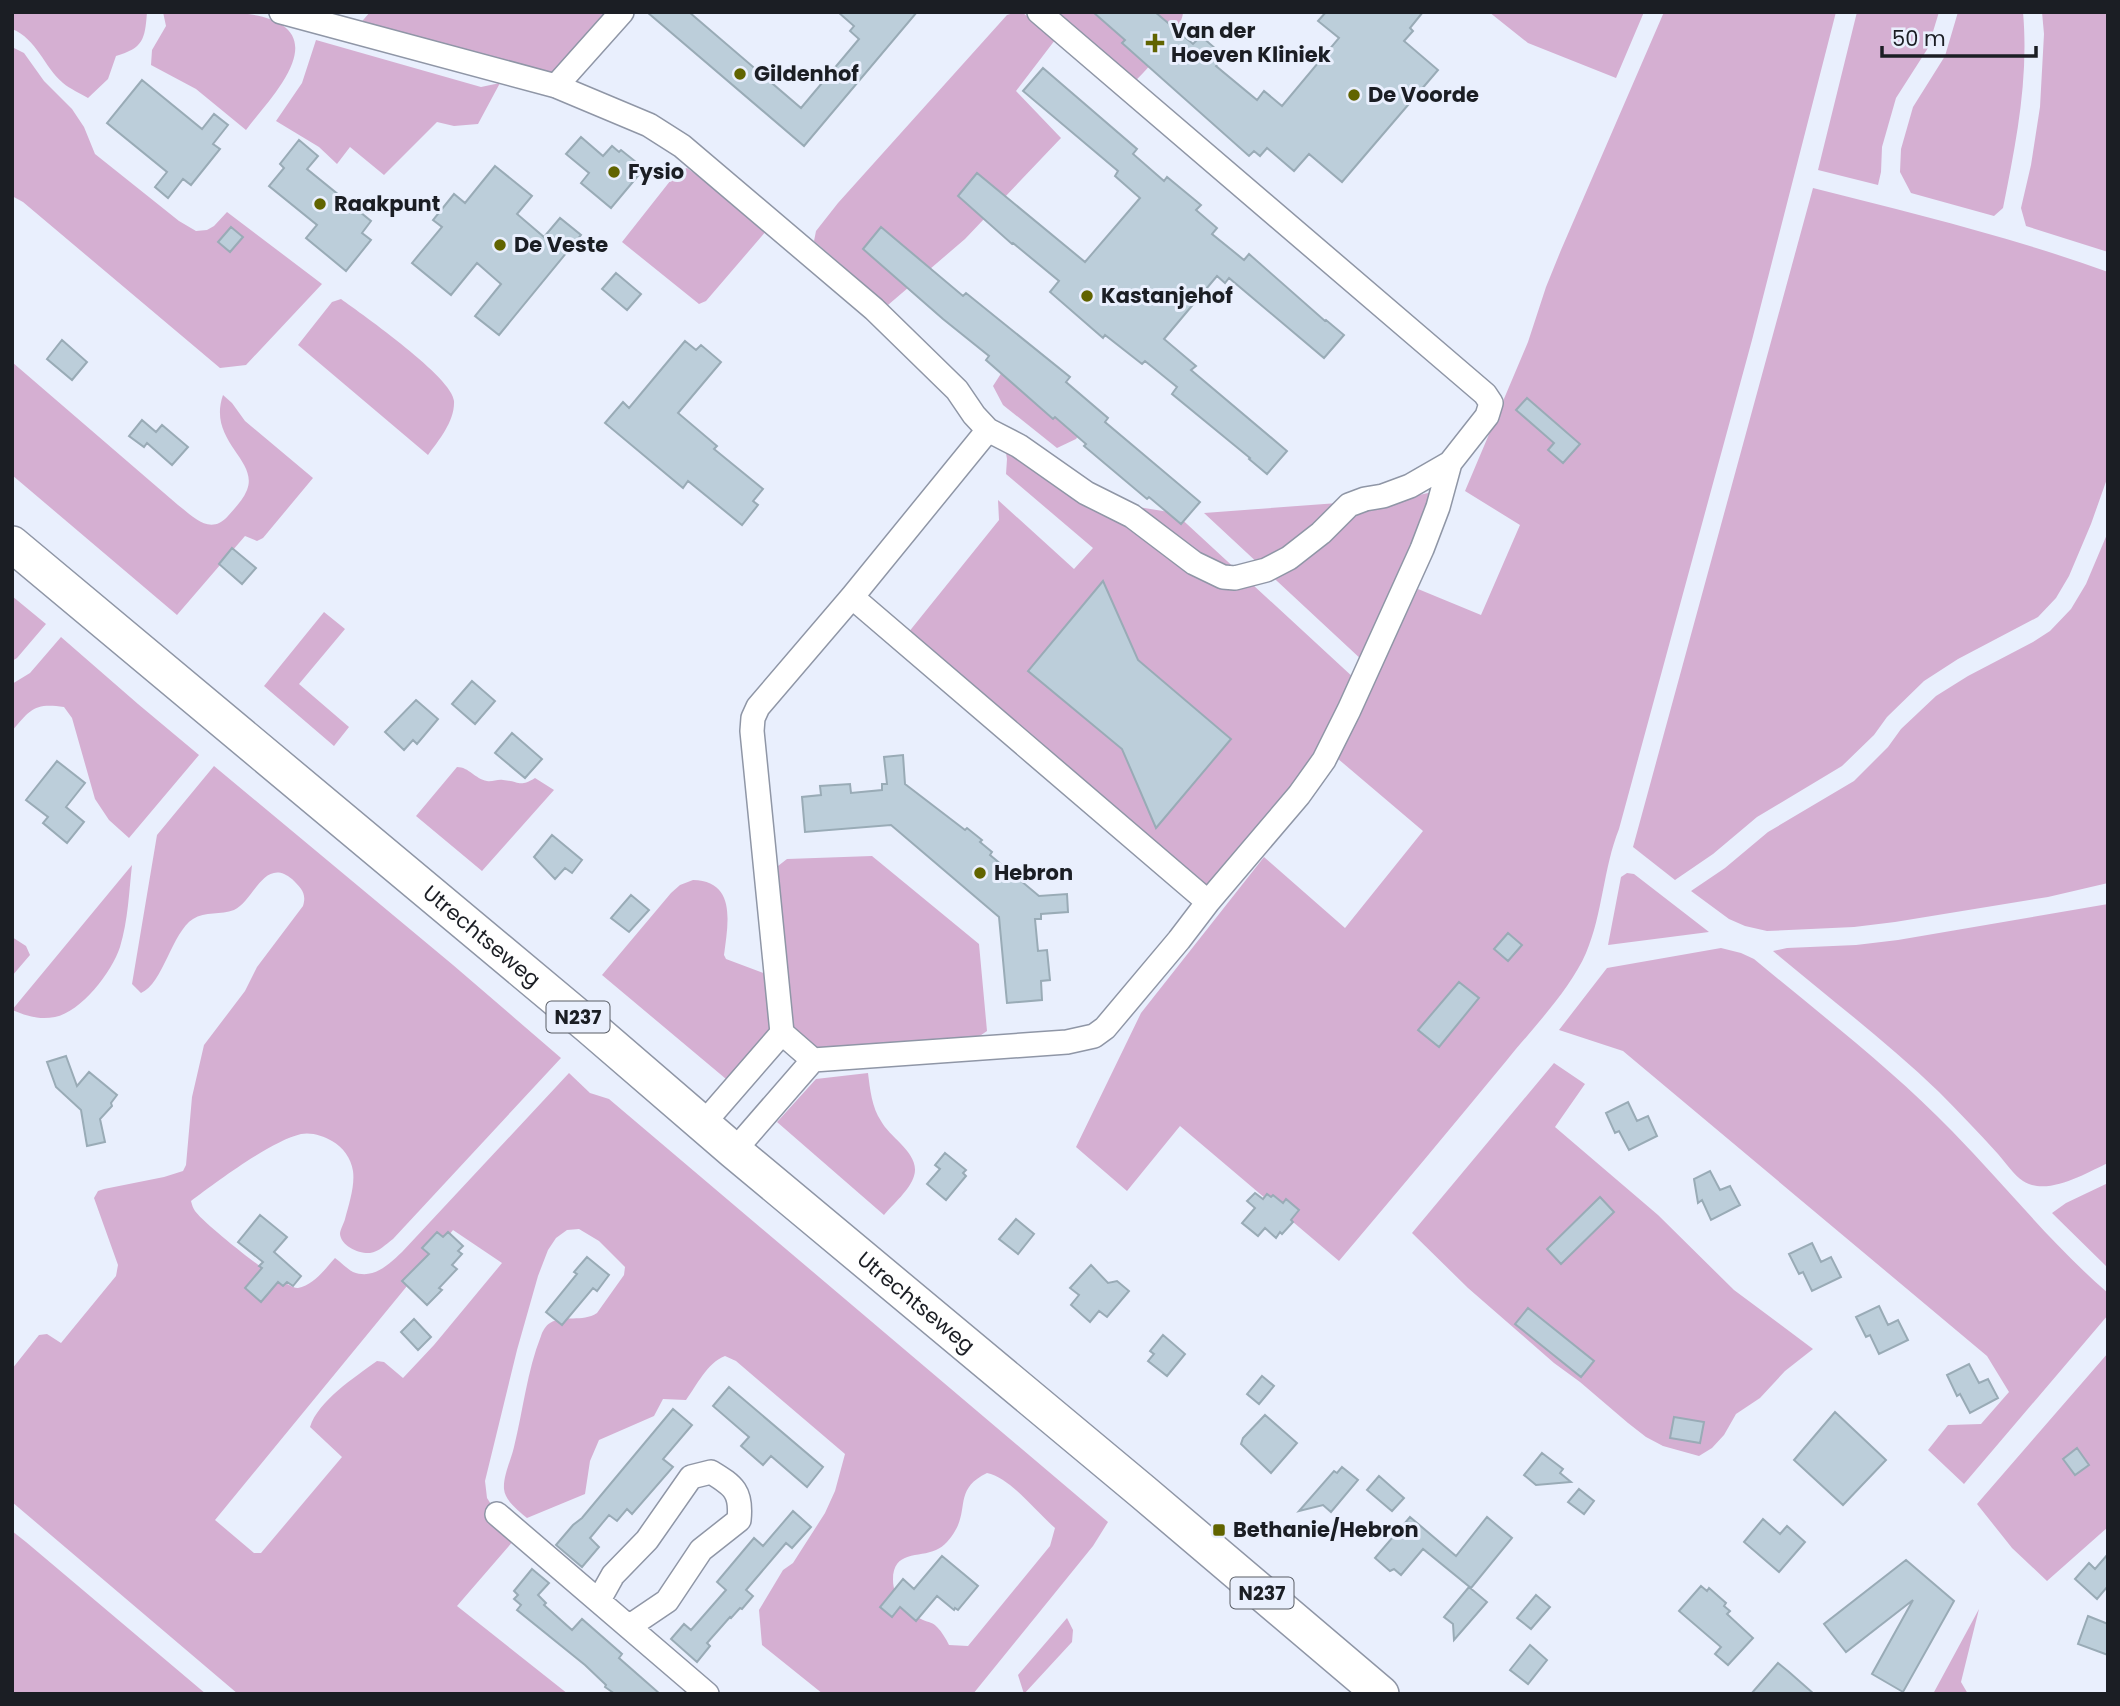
<svg xmlns="http://www.w3.org/2000/svg" width="2120" height="1706" viewBox="0 0 2120 1706" font-family="Poppins,sans-serif">
<style>
.green{fill:#d5afd2;fill-rule:evenodd}
.building{fill:#bcceda;stroke:#99abb6;stroke-width:2}
.lines{fill:none;stroke-linecap:round;stroke-linejoin:round}
.minor-casing{stroke:#8f96a6;stroke-width:26}
.primary-casing{stroke:#8f96a6;stroke-width:38}
.minor{stroke:#fff;stroke-width:23}
.primary{stroke:#fff;stroke-width:35}
.poi-dot{fill:#616400;stroke:#e9effd;stroke-width:2.5}
.labels{text-anchor:middle;stroke-width:6;stroke-linejoin:round;paint-order:stroke}
.shield{fill:#e9effd;stroke:#595d65;stroke-width:2}
.shield-label{font-size:19px;font-weight:bold;fill:#1b1e24}
.poi-label{font-size:21px;font-weight:bold;fill:#1b1e24;stroke:#e9effd;text-anchor:start}
.street-label{font-size:21px;fill:#1b1e24;stroke:#e9effd}
</style>
<rect width="100%" height="100%" fill="#e9effd"/>
<path class="green" d="M12 12H147C145 40 143 48 116 56L108 79 88 98C80 93 70 89 63 83 44 67 37 39 12 29Z
M163 12C211 12 336 0 282 83 272 99 258 114 246 130L196 89 151 65 152 50 166 26Z
M370 12H613L552 75 358 26Z
M1017 12H1022L1055 40 1016 91 1061 138 965 239 888 305 814 241 816 231 838 203 1007 15Z
M1049 12H1183V13C1182 29 1146 72 1134 82Z
M1489 12H1644L1616 78 1528 43Z
M1664 12H1836L1752 340 1619 829C1603 869 1603 913 1586 953 1570 990 1532 1029 1507 1060 1451 1128 1395 1195 1339 1261L1180 1126 1127 1191 1076 1147 1141 1013 1264 857 1345 928 1423 831 1337 758 1418 589 1481 615 1520 525 1465 491 1528 342 1546 287 1561 250Z
M1857 12H1939L1928 48 1896 98 1882 147 1881 172 1878 185 1818 170Z
M1958 12H2023C2029 78 2016 143 2003 208L1994 216 1911 193 1900 172 1901 149 1913 107 1945 56Z
M2042 12H2108V252L2026 226 2021 208 2031 165 2040 107 2044 34Z
M316 40 481 87 500 83 478 124 454 126 437 122 384 175 350 147 337 164 319 147 276 121 302 83Z
M12 47 24 53 44 81 72 109 84 127 95 154 179 221 196 231 207 230 214 226 227 212 322 284 246 365 220 368 23 202 12 196Z
M687 168 727 197 767 230 706 301 699 304 622 242 678 171Z
M1813 188C1912 213 2011 237 2108 272V476L2091 524 2069 576 2056 598 2038 617 1958 659 1924 681 1887 717 1874 735 1842 766 1757 817 1713 854 1675 880 1633 847Z
M341 299C363 315 453 378 454 401 455 421 439 440 428 455L298 345 332 302Z
M12 362 178 505C194 517 210 536 228 516 235 508 243 500 247 490 259 460 207 441 223 395L232 403 245 421 313 478 263 538 257 541 245 536 177 615 12 475Z
M1002 372 1082 431 1076 439 1057 448 1003 405 993 386Z
M1003 436 1120 504 1175 513 1355 679 1313 765 1208 891 908 633 999 520 998 500 1074 569 1093 548 1006 474 1007 459Z
M1441 490 1363 661 1204 513 1406 498Z
M2108 532V883L2048 897 1895 922 1854 927 1767 931 1745 926 1729 919 1691 891 1725 868 1768 832 1854 781 1888 747 1901 729 1936 696 1968 676 2033 642 2050 631 2071 609 2086 584Z
M12 596 46 624 17 658 12 661Z
M324 612 345 629 299 684 349 727 334 746 264 686Z
M61 637 138 704 199 755 129 838 109 820 95 799 72 718 64 707C34 703 31 709 12 731V684L30 673Z
M214 766 453 965 561 1058 393 1239C386 1244 379 1252 370 1253 359 1254 341 1246 340 1234 340 1230 344 1223 345 1219 349 1204 355 1186 353 1171 351 1158 343 1147 332 1141 323 1136 312 1132 301 1134 271 1141 216 1182 191 1201 192 1205 193 1208 195 1211 204 1224 286 1290 298 1288 314 1285 325 1269 335 1258 341 1262 347 1269 353 1272 374 1280 389 1264 402 1252L569 1073 590 1093 609 1099 1108 1522 1093 1546 973 1694H823L762 1645 759 1610 783 1570 793 1563 825 1513 835 1491 845 1454 736 1361 725 1356C707 1363 697 1385 686 1400L663 1399 654 1416 599 1440 590 1461 585 1494 527 1518C519 1511 505 1501 504 1489 503 1476 511 1460 514 1447 523 1411 527 1371 541 1336 542 1332 546 1325 550 1323 564 1314 582 1323 597 1313L624 1275 625 1267 599 1241 579 1229 567 1230 556 1238 548 1250 538 1276 517 1350 485 1481 487 1498 514 1540 457 1606 568 1694H238L12 1502V1369L39 1335 47 1334 61 1343 116 1276 118 1265 94 1198 98 1191 104 1189 164 1177 183 1171 186 1165 192 1097 204 1045 245 991 257 967 303 906C307 893 301 888 292 879 264 856 254 901 234 910 221 915 205 911 193 919 172 932 163 984 141 993L132 984 157 835ZM453 1230 502 1263 434 1345 403 1378 384 1362 377 1361C355 1377 318 1401 310 1427L342 1457 261 1553H254L215 1520ZM987 1473C1011 1478 1036 1512 1055 1528L1050 1546 968 1646 949 1645C946 1639 942 1632 937 1627 934 1623 928 1622 923 1620 907 1613 893 1598 893 1580 893 1550 919 1558 936 1550 944 1547 951 1538 955 1531 969 1508 954 1489 987 1473Z
M457 767C469 767 475 779 487 781 492 782 498 779 503 780 519 781 519 788 535 778L554 790 482 871 416 816Z
M872 856 979 944 987 1031 971 1042 819 1054 792 1030 787 998 778 866 787 859Z
M132 865C129 892 128 921 120 947 112 972 81 1012 55 1017 39 1020 27 1016 12 1010Z
M1627 873 1634 874 1709 932 1608 945 1621 877Z
M693 880C737 881 728 924 724 955L726 959 766 974 772 1035 732 1084 602 975 671 893 680 885Z
M2108 904V1163C2086 1173 2047 1197 2023 1181 2014 1175 2005 1162 1998 1154 1979 1133 1959 1112 1939 1092 1887 1042 1829 998 1773 951L1787 948 1856 945 1898 940Z
M12 937 26 946 30 955 12 976Z
M1721 948 1741 953 1754 959C1821 1015 1891 1068 1952 1131 2005 1185 2051 1244 2108 1293V1315L1964 1484 1928 1450 1948 1425 1981 1424 2009 1392 1987 1356 1623 1051 1559 1030 1607 968Z
M1554 1063 1585 1084 1555 1127 1658 1215 1734 1290 1813 1349 1785 1371 1760 1398 1736 1414 1724 1435 1712 1448 1699 1456 1663 1446 1646 1437 1628 1423 1580 1382 1554 1363 1468 1288 1412 1233Z
M868 1073C870 1089 872 1108 881 1121 890 1138 921 1154 914 1176 910 1190 893 1204 884 1215L777 1122 816 1079Z
M2108 1183V1268L2052 1213 2066 1203Z
M2108 1353V1527L2047 1581 2012 1548 1977 1504Z
M12 1531 26 1542 206 1694H12Z
M1979 1609 1961 1682 1968 1694H1933Z
M1067 1618 1073 1630 1072 1642 1024 1694 1018 1675Z"/>
<path class="building" d="M647 12H689L801 108 859 39 850 31 854 26 838 12H917L804 146Z
M1093 12H1155L1193 44 1201 36 1224 56 1216 66 1257 100 1264 91 1282 106 1339 38 1318 21 1326 12H1423L1410 28 1413 31 1404 41 1438 70 1342 182 1309 154 1294 171 1267 148 1260 156 1254 151 1249 156 1122 43 1125 40Z
M1043 68 1137 149 1133 154 1164 181 1167 177 1201 205 1196 210 1217 228 1212 234 1244 260 1249 254 1325 321 1326 320 1344 335 1324 358 1229 278 1225 283 1217 276 1164 339 1196 366 1191 370 1287 451 1267 474 1249 459 1250 458 1172 394 1177 387 1145 361 1142 364 1105 335 1103 338 1050 292 1059 281 1013 243 1012 244 958 196 977 173 1085 262 1140 198 1115 176 1118 171 1023 91Z
M142 80 202 129 214 114 228 125 213 144 220 149 191 185 183 179 168 198 155 187 167 172 107 123Z
M581 137 603 156 612 146 619 152 621 150 636 162 634 164 642 171 611 208 581 183 589 173 566 154Z
M299 140 318 156 307 169 371 221 362 233 371 240 346 271 306 238 317 225 269 186 284 168 280 164Z
M495 166 532 196 517 214 544 237 560 218 581 235 499 335 475 316 501 284 477 263 451 295 412 263 442 227 433 220 454 194 465 203Z
M231 227 243 237 230 252 218 242Z
M881 227 963 296 966 293 1070 377 1066 382 1108 418 1105 422 1200 502 1181 524 1149 497 1147 499 1084 446 1086 444 1055 417 1053 419 986 360 989 356 943 319 863 249Z
M616 273 641 294 627 310 602 289Z
M62 340 87 362 72 380 47 359Z
M685 341 696 350 701 345 721 362 678 413 717 446 714 449 763 489 753 501 758 505 742 525 688 481 683 488 605 423 623 402 629 408Z
M1527 398 1580 444 1563 463 1548 450 1554 443 1516 410Z
M142 420 156 432 162 425 188 447 172 465 147 443 144 447 129 436Z
M232 548 256 568 242 584 219 564Z
M1103 581 1138 660 1231 739 1156 828 1122 749 1028 671Z
M472 681 495 701 475 724 452 704Z
M416 700 438 719 417 744 413 740 404 750 385 732Z
M512 733 542 759 525 778 495 753Z
M903 755 905 784 965 830 967 828 982 840 980 842 992 852 990 855 1039 896 1067 894 1068 912 1041 914V919H1035L1038 951 1047 950 1050 980 1041 981 1042 1000 1007 1003 999 917 891 825 805 832 802 797 821 795 820 786 850 784 851 793 882 790V784H887L884 757Z
M57 761 85 783 66 807 84 822 67 843 43 823 48 817 26 800Z
M552 835 582 860 572 873 565 868 555 879 534 857Z
M631 895 649 910 629 932 611 918Z
M1508 933 1522 945 1508 961 1494 949Z
M1459 982 1479 998 1439 1047 1418 1030Z
M66 1056 77 1086 89 1072 117 1095 111 1103 112 1106 100 1119 105 1142 87 1146 81 1110 56 1087 47 1062Z
M1628 1102 1637 1121 1648 1116 1657 1136 1629 1150 1619 1131 1615 1133 1606 1113Z
M945 1153 966 1170 963 1173 966 1176 946 1200 927 1184 940 1169 935 1165Z
M1710 1171 1720 1190 1730 1186 1740 1205 1711 1220 1702 1200 1698 1203 1694 1179Z
M1255 1193 1263 1199 1267 1194 1271 1197 1273 1195 1283 1203 1286 1199 1299 1210 1291 1220 1293 1222 1282 1234 1280 1232 1276 1238 1265 1228 1258 1236 1242 1223 1255 1208 1247 1201Z
M1600 1197 1614 1212 1561 1264 1547 1249Z
M260 1215 287 1237 274 1252 301 1276 293 1286 287 1282 283 1286 278 1282 261 1302 245 1288 262 1268 259 1266 263 1262 238 1242Z
M1016 1219 1034 1234 1018 1254 999 1239Z
M437 1232 443 1237 448 1232 463 1246 458 1251 462 1254 452 1265 457 1269 439 1288 442 1290 427 1305 402 1281 429 1254 422 1248Z
M1812 1243 1821 1262 1831 1257 1841 1277 1812 1291 1803 1272 1799 1274 1789 1254Z
M587 1257 609 1275 597 1291 593 1288 562 1325 546 1312 577 1274 574 1272Z
M1091 1265 1108 1283 1117 1281 1129 1291 1107 1317 1099 1311 1090 1322 1071 1305 1079 1295 1070 1288Z
M1879 1306 1888 1325 1898 1320 1908 1340 1879 1354 1870 1335 1866 1337 1856 1317Z
M1528 1308 1594 1361 1581 1377 1515 1324Z
M414 1319 431 1337 418 1350 401 1332Z
M1163 1335 1185 1354 1167 1376 1148 1361 1154 1354 1150 1351Z
M1969 1364 1979 1383 1988 1379 1998 1398 1970 1413 1960 1394 1957 1396 1947 1375Z
M1262 1376 1274 1386 1259 1404 1247 1394Z
M729 1387 823 1467 807 1487 771 1456 763 1465 741 1446 749 1437 713 1406Z
M673 1409 692 1425 663 1459 673 1467 632 1514 627 1509 617 1521 609 1515 590 1538 599 1547 582 1567 556 1545 573 1525 582 1518Z
M1835 1412 1886 1460 1843 1505 1794 1460Z
M1265 1415 1297 1443 1271 1473 1241 1444 1243 1438Z
M1674 1417 1704 1422 1700 1443 1670 1438Z
M2077 1448 2089 1465 2075 1475 2063 1459Z
M1542 1453 1563 1469 1560 1473 1571 1482 1536 1485 1524 1475Z
M1342 1467 1358 1480 1331 1512 1323 1505 1299 1511 1334 1471 1337 1473Z
M1379 1476 1404 1498 1392 1511 1367 1490Z
M1579 1489 1594 1501 1584 1514 1568 1502Z
M793 1511 811 1527 792 1548 786 1543 746 1590 753 1596 742 1609 740 1608 731 1618 730 1617 707 1643 710 1646 697 1662 671 1639 684 1624 691 1630 726 1590 717 1582 754 1538 763 1546Z
M1410 1517 1456 1556 1487 1517 1512 1538 1471 1588 1423 1549 1401 1575 1394 1569 1390 1571 1375 1558Z
M1763 1519 1780 1534 1787 1526 1805 1542 1779 1572 1744 1542Z
M2108 1554V1586L2097 1599 2075 1579 2089 1563 2095 1569Z
M942 1556 978 1586 958 1610 955 1608 954 1610 937 1596 916 1621 900 1607 892 1617 880 1607 903 1579 914 1589Z
M1906 1560 1954 1601 1903 1692 1872 1674 1913 1600 1846 1652 1824 1624Z
M532 1569 549 1583 538 1595 546 1603 544 1605 572 1630 582 1619 622 1654 619 1658 660 1694H615L605 1687 606 1685 585 1665 517 1610 521 1605 514 1599 518 1595 514 1591Z
M1701 1586 1707 1591 1709 1588 1726 1603 1724 1606 1730 1611 1727 1614 1753 1638 1728 1665 1715 1654 1721 1647 1679 1611Z
M1469 1587 1487 1602 1454 1640 1453 1624 1444 1617Z
M1536 1595 1550 1607 1531 1629 1517 1618Z
M2088 1616 2108 1624V1655L2078 1644Z
M1530 1645 1547 1660 1528 1684 1510 1670Z
M1778 1663 1789 1672 1814 1694H1751Z"/>
<g class="lines">
<defs>
<path id="minor" d="M281 12 556 86 649 125 682 146 874 309 957 390 974 415 988 430 852 597 758 707 753 718 752 731 782 1033 813 1060
M1039 12 1485 394 1491 403 1487 416 1450 463 1438 507 1422 549 1349 710 1324 760 1299 795 1208 902
M556 86 622 12
M988 430 1019 446 1086 493 1132 516 1194 563 1223 577 1235 578 1266 570 1289 558 1321 533 1349 505 1365 499 1383 496 1410 486 1450 463
M703 1124 782 1033
M734 1151 813 1060 1067 1042 1094 1036 1105 1028 1179 940 1208 902 852 597
M497 1514 707 1694
M599 1600 613 1575 647 1540 691 1477 711 1472C734 1486 742 1492 739 1520L701 1550 667 1601 630 1626"/>
<g id="primary">
<path id="s1" d="M12 544 589 1026 734 1151 1143 1492 1381 1694"/>
</g>
</defs>
<use href="#minor" class="minor-casing"/>
<use href="#primary" class="primary-casing"/>
<use href="#minor" class="minor"/>
<use href="#primary" class="primary"/>
</g>
<g class="poi-dot">
<path d="M1151.5 32.5h7v7h7v7h-7v7h-7v-7h-7v-7h7z"/>
<circle cx="740" cy="74" r="7"/>
<circle cx="1354" cy="95" r="7"/>
<circle cx="614" cy="172" r="7"/>
<circle cx="320" cy="204" r="7"/>
<circle cx="500" cy="245" r="7"/>
<circle cx="1087" cy="296" r="7"/>
<circle cx="980" cy="873" r="7"/>
<rect x="1212" y="1523" width="14" height="14" rx="3.5"/>
</g>
<g class="labels">
<g class="shield">
<rect x="546.5" y="1001.5" width="63" height="31" rx="5"/>
<rect x="1230.5" y="1577.5" width="63" height="31" rx="5"/>
</g>
<g class="shield-label">
<text x="578" y="1024">N237</text>
<text x="1262" y="1600">N237</text>
</g>
<g class="poi-label">
<text x="1171" y="38">Van der<tspan x="1171" dy="24">Hoeven Kliniek</tspan></text>
<text x="754" y="81">Gildenhof</text>
<text x="1368" y="102">De Voorde</text>
<text x="628" y="179">Fysio</text>
<text x="334" y="211">Raakpunt</text>
<text x="514" y="252">De Veste</text>
<text x="1101" y="303">Kastanjehof</text>
<text x="994" y="880">Hebron</text>
<text x="1233" y="1537">Bethanie/Hebron</text>
</g>
<g class="street-label">
<text dy="7" stroke="none"><textPath href="#s1" startOffset="612">Utrechtseweg</textPath></text>
<text dy="7" stroke="none"><textPath href="#s1" startOffset="1180">Utrechtseweg</textPath></text>
</g>
</g>
<rect width="2120" height="1706" fill="none" stroke="#1b1e24" stroke-width="28"/>
<path d="M1882 46v10h154v-10" fill="none" stroke="#1b1e24" stroke-width="3.5"/>
<text x="1892" y="46" font-size="21" fill="#1b1e24" stroke="#e9effd" stroke-width="5" paint-order="stroke">50 m</text>
</svg>
